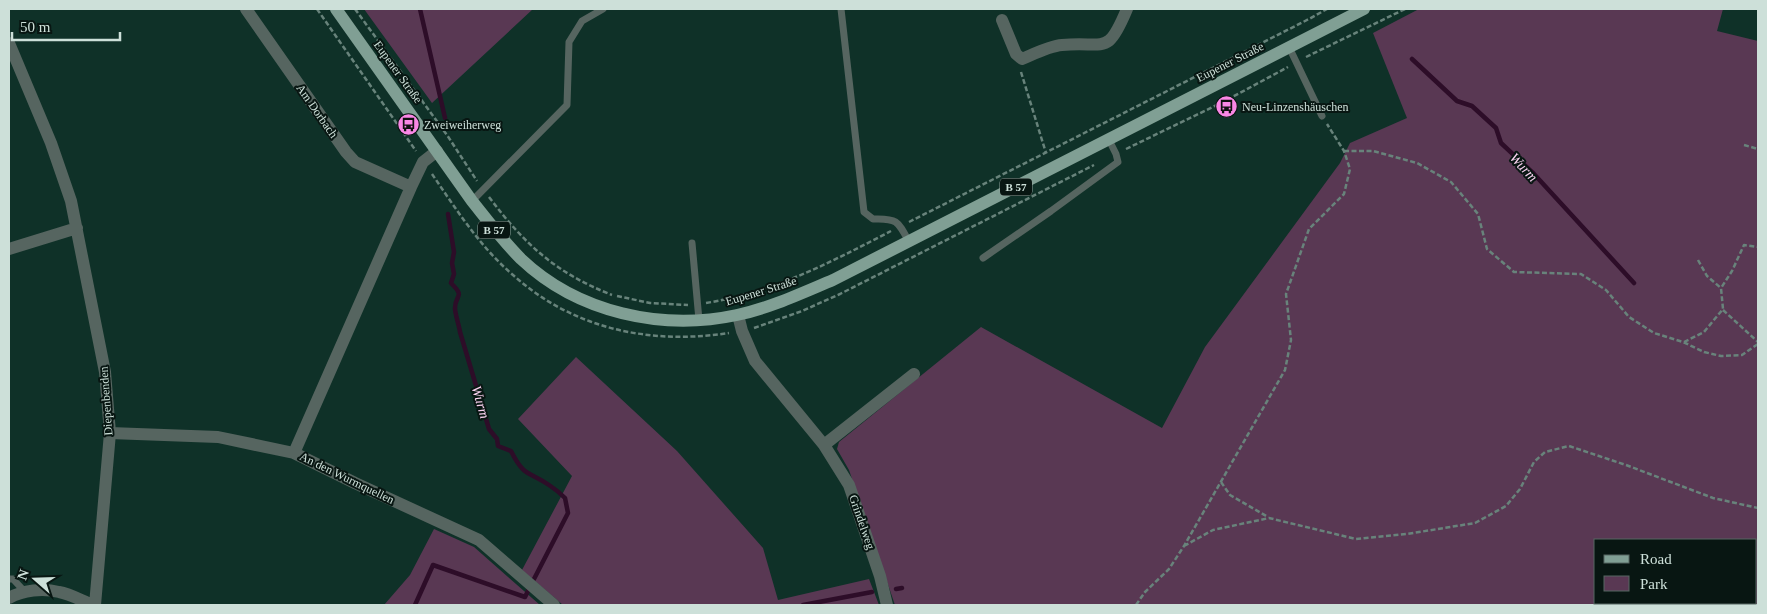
<svg xmlns="http://www.w3.org/2000/svg" width="1767" height="614" viewBox="0 0 1767 614" font-family="'Times New Roman',serif">
<style>
.green{fill:#593853;fill-rule:evenodd}
.lines{fill:none;stroke-linecap:round;stroke-linejoin:round}
.stream{stroke:#2d0d28;stroke-width:4.5}
.path{stroke:#68837b;stroke-width:2.5;stroke-dasharray:5 2.5;stroke-linecap:butt}
.service{stroke:#566560;stroke-width:7}
.minor{stroke:#566560;stroke-width:12}
.primary{stroke:#809f94;stroke-width:12}
.labels{text-anchor:middle;stroke-width:4;stroke-linejoin:round;paint-order:stroke}
.shield{fill:#081612;stroke:#92a39d;stroke-width:1}
.shield-label{font-size:11px;font-weight:bold;fill:#cde0d9}
.street-label{font-size:12px;fill:#cde0d9;stroke:#081612}
.poi-label{font-size:12px;fill:#cde0d9;stroke:#081612;text-anchor:start}
.water-label{font-size:14px;font-style:italic;fill:#fad3f1;stroke:#081612}
</style>
<rect width="100%" height="100%" fill="#0f3128"/>
<path class="green" d="M364 9H533L432 103Z
M1419 9H1723L1717 31 1758 41V605H895L849 470 837 449 839 442 981 327 1162 428 1205 347 1340 163 1350 143 1407 118 1373 33ZM1596 540H1756V603H1596Z
M576 357 677 451 763 548 778 600 869 579 879 605H563L522 570 572 476 518 419Z
M434 529 474 547 540 605H384L410 575Z"/>
<g class="lines">
<path class="stream" d="M420 9 445 118
M1412 59 1457 101 1472 106 1496 128 1501 143 1534 174 1634 283
M448 214 454 252 452 263 454 274 451 283C466 298 455 294 455 308 455 314 459 325 460 332L489 429 497 439 498 446 511 451C524 477 528 471 549 485 555 489 560 493 565 498L568 513 534 579
M896 589 902 588
M415 605 433 565 525 597 530 587
M803 605 872 592"/>
<path class="path" d="M317 9 416 151
M355 9 447 135 477 181
M1306 57 1405 9
M1021 72 1046 153
M1744 145 1758 149
M1126 149 1223 102 1288 67
M1344 151H1373L1417 163 1451 182 1478 214 1487 249 1514 272 1581 274 1606 290 1629 317 1654 333 1683 342 1704 352 1721 356 1742 355 1758 344
M432 174C456 209 480 247 513 275 573 329 650 345 729 333
M489 197C525 245 556 273 612 295
M909 222 1309 19 1327 9
M1698 260 1707 276 1721 288
M617 296 650 303 688 305
M706 303C777 291 829 263 891 231
M1723 310 1758 342
M754 328 802 311 840 294 1094 165
M1684 342 1704 332 1723 309 1721 288 1732 271 1744 245 1758 247
M1221 482 1230 495 1268 517
M1184 546 1213 530 1269 518 1356 539 1407 534 1475 523 1506 506 1520 489 1534 462 1545 452 1569 446 1626 465 1713 498 1758 508
M1136 605 1145 592 1169 569 1184 546 1285 370 1291 340 1286 294 1309 229 1344 194 1350 169 1344 151 1327 124"/>
<path class="service" d="M841 9 864 212 873 219C897 218 898 221 909 242
M1289 47 1322 116
M472 201 567 105 569 42 582 21 603 9
M692 243 699 320
M983 258 1051 211 1118 162 1116 154 1109 140
M9 579H13L25 592
M1686 603 1691 605
M1654 605 1657 603"/>
<path class="minor" d="M246 9 346 152 355 162 411 187
M1002 20 1016 54 1022 59C1034 54 1049 46 1062 45 1106 41 1107 57 1127 9
M9 43 51 143 71 201 105 372 110 433 95 605
M9 249 77 228
M738 315 742 331 755 361 824 445 849 485 880 576 887 605
M110 433 218 437 294 453 355 483 479 540 554 605
M824 445 914 374
M294 453 411 187 423 162 437 151
M9 598C23 590 43 588 59 592 71 594 82 601 93 605"/>
<path class="primary" d="M336 9 472 201C488 221 503 241 521 259 578 313 662 331 737 315 770 308 802 293 833 280L1364 9"/>
</g>
<defs>
<symbol id="bus-disc" viewBox="-11 -11 22 22"><circle r="9.5" fill="#fa87e6" stroke="#081612"/><path d="M-5-6H5V4H4V6H2V4H-2V6H-4V4H-5ZM-3.5-4V0h7V-4ZM-3.5 1.2v1.5H-2V1.2ZM2 1.2v1.5H3.5V1.2Z" fill="#111"/></symbol>
</defs>
<g fill-rule="evenodd">
<use href="#bus-disc" x="1214" y="94" width="25" height="25"/>
<use href="#bus-disc" x="396" y="112" width="25" height="25"/>
</g>
<g class="labels">
<g class="shield">
<rect x="1000" y="178.5" width="32" height="17" rx="4"/>
<rect x="478" y="221.5" width="32" height="17" rx="4"/>
</g>
<g class="shield-label">
<text x="1016" y="191">B 57</text>
<text x="494" y="234">B 57</text>
</g>
<g class="street-label">
<text transform="translate(1230 62) rotate(-27)" y="4">Eupener Straße</text>
<text transform="translate(398 72) rotate(54)" y="4">Eupener Straße</text>
<text transform="translate(317 111) rotate(55)" y="4">Am Dorbach</text>
<text transform="translate(761 291) rotate(-17)" y="4">Eupener Straße</text>
<text transform="translate(106 401) rotate(-94)" y="4">Diepenbenden</text>
<text transform="translate(347 478) rotate(26)" y="4">An den Wurmquellen</text>
<text transform="translate(862 522) rotate(71)" y="4">Grindelweg</text>
</g>
<g class="poi-label">
<text x="1242" y="111">Neu-Linzenshäuschen</text>
<text x="424" y="129">Zweiweiherweg</text>
</g>
<g class="water-label">
<text transform="translate(1524 167) rotate(47)" y="5">Wurm</text>
<text transform="translate(481 402) rotate(74)" y="5">Wurm</text>
</g>
</g>
<rect width="1767" height="614" fill="none" stroke="#cde0d9" stroke-width="20"/>
<rect x="1594" y="539" width="162" height="65" fill="#081612" stroke="#576762"/>
<rect x="1604" y="555" width="25" height="8" fill="#809f94" stroke="#576762"/>
<text x="1640" y="564" font-size="15" fill="#cde0d9">Road</text>
<rect x="1604" y="576" width="25" height="15" fill="#593853" stroke="#576762"/>
<text x="1640" y="589" font-size="15" fill="#cde0d9">Park</text>
<g transform="translate(35 579) rotate(290)" stroke="#081612" stroke-width="4" paint-order="stroke">
<path d="M0-4L9 19L0 12L-9 19Z" fill="#cde0d9"/>
<text y="-8" font-size="14" font-weight="bold" text-anchor="middle" fill="#cde0d9">N</text>
</g>
<path d="M12 32v8h108v-8" fill="none" stroke="#cde0d9" stroke-width="2.5"/>
<text x="20" y="32" font-size="15" fill="#cde0d9" stroke="#081612" stroke-width="4" paint-order="stroke">50 m</text>
</svg>
